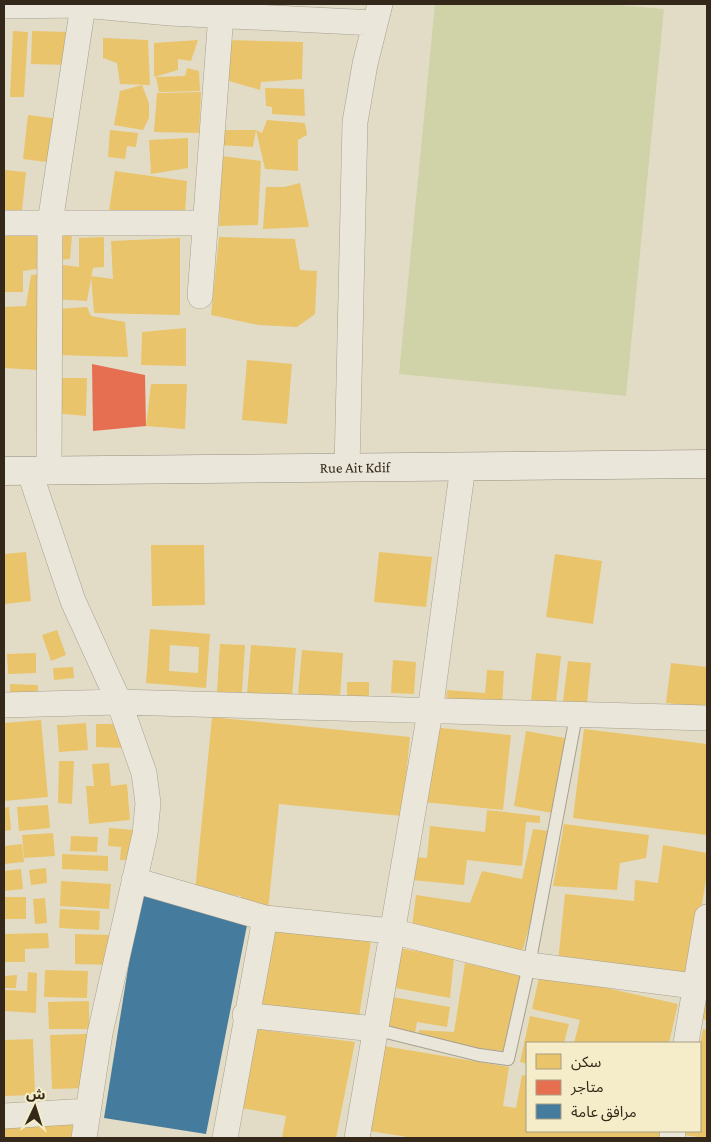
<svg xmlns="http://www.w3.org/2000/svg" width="711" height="1142" viewBox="0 0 711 1142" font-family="'Crimson Pro','Noto Sans Arabic',serif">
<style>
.green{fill:#d0d3a8}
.homes{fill:#e9c46a;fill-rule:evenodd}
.shops{fill:#e76f51}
.public{fill:#457b9d}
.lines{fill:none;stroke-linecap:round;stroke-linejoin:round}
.lane-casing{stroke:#a6a091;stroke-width:14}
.street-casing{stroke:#a6a091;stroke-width:26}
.secondary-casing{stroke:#968f81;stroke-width:29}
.lane{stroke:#eae6d9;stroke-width:12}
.street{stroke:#eae6d9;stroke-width:25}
.secondary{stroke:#eae6d9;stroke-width:28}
.labels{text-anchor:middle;stroke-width:5;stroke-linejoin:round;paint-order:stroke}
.street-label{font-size:15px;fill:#34281a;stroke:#f5ecca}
</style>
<rect width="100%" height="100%" fill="#e2dcc7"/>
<path class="green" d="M435 4H608L664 9 626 396 399 374Z"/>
<path class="homes" d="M13 31 28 32 24 97H10Z
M32 31 68 32 67 65 31 64Z
M103 38 148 40 150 85 120 84 117 63 103 58Z
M198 40 191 61 178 59V70L154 77V43Z
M226 40 303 42 302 79 261 82 260 90 222 79Z
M187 68 199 71 200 91 159 92 156 77 185 76Z
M142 85 149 103V118L143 130 114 125 120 91Z
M265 88 304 89 305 116 272 114V107L266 106Z
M201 92 199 133 154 132 157 93Z
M28 115 59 119 54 163 23 159Z
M267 120 305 123 307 135 298 140V171L265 169 256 130 253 147 219 145 218 130H256L262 133Z
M110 130 138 133 136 147 127 146 125 159 108 157Z
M188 138V168L151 174 149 140Z
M222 156 261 161 258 225 219 226Z
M4 170 26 172 22 211 4 210Z
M115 171 187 181 185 215 109 211Z
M300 183 309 227 263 229 266 187H284Z
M37 229 42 268 23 271V292H4V231Z
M56 234 72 235 70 259 54 260Z
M104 237V267L93 268 87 301 53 299 56 264 79 267V238Z
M219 237 295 239 300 270 317 271 315 314 297 327 259 325 211 315Z
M180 238V315L94 313 91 276 113 279 111 241Z
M40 274 39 370 4 368V307L26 306 31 275Z
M87 307 91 316 125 322 128 357 54 355 56 309Z
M186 328V366L141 365 142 332Z
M247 360 292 364 287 424 242 420Z
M56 378H87L86 416 53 413Z
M151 384H187L185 429 146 426Z
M151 545H204L205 605 152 606Z
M26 552 31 601 5 604 4 554Z
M379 552 432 557 426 607 374 602Z
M555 554 602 561 593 624 546 617Z
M150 629 210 634 206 688 146 683ZM170 645 199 647 198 673 169 671Z
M57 630 66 655 51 661 42 635Z
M220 644 245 645 242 693 217 692Z
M251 645 296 648 292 697 247 694Z
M302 650 343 653 340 698 298 695Z
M36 653V673L8 674 7 654Z
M536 653 561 656 556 703 531 700Z
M393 660 416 662 414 694 391 693Z
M568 661 591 663 587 703 563 701Z
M671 663 707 667V707L666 703Z
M73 667 74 678 54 680 53 668Z
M487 670 504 671 502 706 446 703 447 690 485 693Z
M347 682H369V702L347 703Z
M10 684 38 685V694L10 693Z
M212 717 410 737 402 816 279 804 268 910 240 907 241 896 195 891Z
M41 720 48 797 4 801V723Z
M86 723 88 750 59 752 57 725Z
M96 724H122V748L96 747Z
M432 727 511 735 503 810 423 802Z
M584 729 707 744V835L573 818Z
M526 731 565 738 552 813 514 806Z
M59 761H74L72 804 58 803Z
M109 763 111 786 127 784 130 820 89 824 86 786H94L92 764Z
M48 805 50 828 19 831 17 807Z
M9 807 11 830 4 831V808Z
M487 810 540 816V823L526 822 522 866 467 860 464 885 412 880 414 857 427 858 430 826 485 832Z
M564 824 649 835 646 858 620 863 617 890 553 886Z
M109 828 134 830 133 860H120L121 847 108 846Z
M533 829 548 831 539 890 522 953 411 934 416 895 470 903 482 871 522 879Z
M53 833 55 856 24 858 22 835Z
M71 836 98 837 97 852 70 851Z
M22 844 24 862 4 864V846Z
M663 845 707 853V873L690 979 558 962 565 894 634 901 635 880 658 883Z
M62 854 108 856V871L62 869Z
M46 868 47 883 31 885 29 870Z
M21 869 23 889 4 891V871Z
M61 881 111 884 109 909 60 906Z
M4 897H26V919H4Z
M45 898 47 923 35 924 33 899Z
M60 909 100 911 99 930 59 928Z
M272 926 371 941 358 1023 259 1008Z
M48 933 49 948 25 949V962H4V934Z
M75 934 113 935V965L75 964Z
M398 948 454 957 450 998 390 987Z
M465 963 521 975 505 1051 466 1048 418 1037 419 1030 454 1032Z
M707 969V1020L697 1018Z
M45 970 88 971 87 998 44 997Z
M28 972 37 973 36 1013 4 1011V990L27 991Z
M540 973 678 1004 669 1043H574L580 1020 532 1009Z
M17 975 16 988H4V976Z
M392 997 450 1007 447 1027 417 1022 415 1033 387 1028Z
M89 1001V1029H49L48 1002Z
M530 1016 569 1024 564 1043H527V1064L520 1062Z
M249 1028 355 1042 336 1138H282L286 1116 236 1107Z
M703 1029 707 1030V1138L683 1135 684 1131H700V1045Z
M87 1034 88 1088 52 1089 50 1035Z
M33 1039 35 1095 4 1096V1040Z
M378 1045 509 1067 503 1106 516 1108 522 1075 527 1076V1131H662L660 1138H414L363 1130Z
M73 1121 72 1138H4V1125Z"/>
<path class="shops" d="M92 364 145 375 146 426 93 431Z"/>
<path class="public" d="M140 894 248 920 206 1134 104 1118Z"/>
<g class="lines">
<defs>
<path id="lane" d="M374 1029 479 1055 508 1059 529 965 576 716"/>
<path id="street" d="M4 6 83 5 170 13 375 23
M4 223H205
M200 296 221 14
M347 468 355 122 365 64 380 4
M29 470 73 601 119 702 144 773 148 803 145 834 100 1033 84 1138
M49 470 50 223 83 5
M4 705 119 702 707 718
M134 880 265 918 391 931 529 965 694 986
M245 1015 374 1029
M686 1043 707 917
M4 1116 88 1111
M225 1138 265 918
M357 1138 430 712 463 466
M672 1138 673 1131"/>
<g id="secondary">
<path id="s1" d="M4 471 707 464"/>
</g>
</defs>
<use href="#lane" class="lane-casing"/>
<use href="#street" class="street-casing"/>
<use href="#secondary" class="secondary-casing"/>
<use href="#lane" class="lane"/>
<use href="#street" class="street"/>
<use href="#secondary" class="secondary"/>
</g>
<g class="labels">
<g class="street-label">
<text dy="5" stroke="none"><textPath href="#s1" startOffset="351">Rue Ait Kdif</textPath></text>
</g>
</g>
<rect width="711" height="1142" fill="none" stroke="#34281a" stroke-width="10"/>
<rect x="526" y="1042" width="175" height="90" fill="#f5ecca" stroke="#a89e84"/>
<rect x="536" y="1054" width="25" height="15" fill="#e9c46a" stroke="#a89e84"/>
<text x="571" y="1067" font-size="15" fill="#34281a">سكن</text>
<rect x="536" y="1080" width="25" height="15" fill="#e76f51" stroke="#a89e84"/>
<text x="571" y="1092" font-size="15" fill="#34281a">متاجر</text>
<rect x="536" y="1104" width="25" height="15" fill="#457b9d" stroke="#a89e84"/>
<text x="571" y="1117" font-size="15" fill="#34281a">مرافق عامة</text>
<g transform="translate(35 1107) rotate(4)" stroke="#f5ecca" stroke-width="4" paint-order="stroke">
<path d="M0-4L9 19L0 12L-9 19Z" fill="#34281a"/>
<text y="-8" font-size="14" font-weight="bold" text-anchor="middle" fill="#34281a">ش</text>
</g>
</svg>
